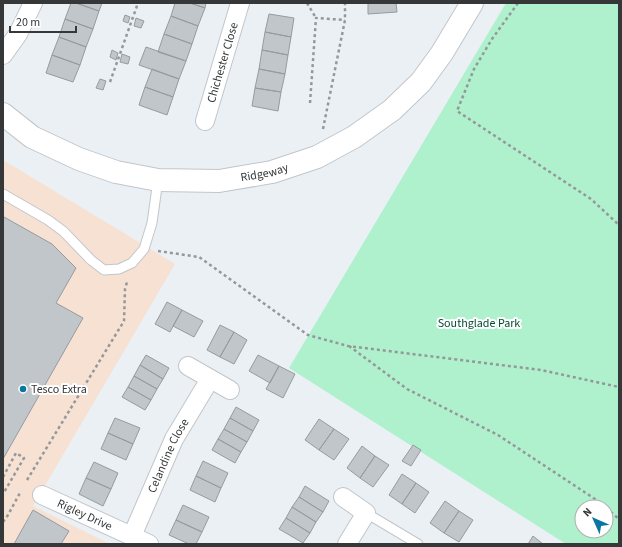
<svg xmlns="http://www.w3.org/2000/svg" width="622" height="547" viewBox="0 0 622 547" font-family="'Source Sans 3',sans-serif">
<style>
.commercial{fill:#f6e1d2}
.green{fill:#aff1cd;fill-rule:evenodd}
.building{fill:#c0c6ca;stroke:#969b9f}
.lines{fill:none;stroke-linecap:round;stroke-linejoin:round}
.service-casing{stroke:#c1c6cb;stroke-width:11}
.minor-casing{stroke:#c1c6cb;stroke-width:20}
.tertiary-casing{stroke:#c1c6cb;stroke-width:24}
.path{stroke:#94989b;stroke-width:2.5;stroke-dasharray:3 3;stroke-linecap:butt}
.service{stroke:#fff;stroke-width:9}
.minor{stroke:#fff;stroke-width:18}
.tertiary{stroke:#fff;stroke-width:22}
.poi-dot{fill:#0a76a1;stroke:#fff;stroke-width:1.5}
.labels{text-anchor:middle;stroke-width:4;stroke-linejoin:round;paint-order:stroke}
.street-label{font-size:12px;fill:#353739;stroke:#fff}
.park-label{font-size:12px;fill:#054b30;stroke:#fff}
.poi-label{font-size:12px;fill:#353739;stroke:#fff;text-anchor:start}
</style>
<rect width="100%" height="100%" fill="#ebf0f5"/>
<path class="commercial" d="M3 160 175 264 33 506 110 544H3Z"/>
<path class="green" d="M506 3H619V544H566L289 368ZM582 507H606V531H582Z"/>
<path class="building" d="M71 3H76L99 11 93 29 65 19Z
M76 3H102L99 11Z
M175 3H190L205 8 198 26 171 16Z
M190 3H206L205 8Z
M368 3H396L397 12 368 14Z
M269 14 294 18 291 37 265 32Z
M125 15 130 17 128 23 123 21Z
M171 16 198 26 192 44 164 34Z
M136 18 144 21 141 28 134 26Z
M65 19 93 29 86 47 59 37Z
M265 32 291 37 288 55 262 50Z
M164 34 192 44 186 61 158 52Z
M59 37 86 47 80 65 52 55Z
M146 47 186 61 179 79 139 65Z
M112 50 118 53 116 60 110 57Z
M262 50 288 55 285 74 259 69Z
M122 54 130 57 128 64 120 62Z
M52 55 80 65 73 82 46 73Z
M152 69 179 79 173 97 145 87Z
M259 69 285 74 281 92 255 88Z
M100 79 106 81 103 90 96 88Z
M145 87 173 97 167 115 139 105Z
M255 88 281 92 278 111 252 106Z
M4 217 52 244 76 268 56 303 83 318 3 459V220Z
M167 302 182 310 170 332 155 324Z
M182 310 203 321 194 337 173 326Z
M220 325 234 332 220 357 207 350Z
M234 332 247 340 234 364 220 357Z
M146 355 169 368 163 379 140 365Z
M258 355 279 366 270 383 249 371Z
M140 365 163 379 157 389 134 376Z
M279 366 295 374 283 398 266 389Z
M134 376 157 389 151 400 128 387Z
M128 387 151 400 145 410 122 397Z
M236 407 259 420 253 431 230 418Z
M115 418 140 428 133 444 108 433Z
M230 418 253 431 247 442 224 429Z
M319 419 334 429 319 450 305 440Z
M224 429 247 442 241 452 218 439Z
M334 429 349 439 334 460 319 450Z
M108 433 133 444 126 460 101 449Z
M218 439 241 452 235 463 212 450Z
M413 445 421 450 411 466 402 461Z
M362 446 375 456 360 478 347 468Z
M375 456 389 465 373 487 360 478Z
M203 461 228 473 221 488 196 476Z
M94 462 118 473 111 489 86 478Z
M402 474 416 483 402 504 389 495Z
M196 476 221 488 215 502 190 490Z
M86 478 111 489 103 506 79 494Z
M416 483 429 492 415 513 402 504Z
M305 486 329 501 323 512 299 497Z
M299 497 323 512 316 522 292 507Z
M445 501 459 511 444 533 430 523Z
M183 505 209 517 202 532 176 520Z
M292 507 316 522 310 533 286 518Z
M33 510 69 531 61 544H14Z
M459 511 473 520 459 542 444 533Z
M286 518 310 533 303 543 279 529Z
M176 520 202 532 196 544H189L169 535Z
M533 536 543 544H528Z"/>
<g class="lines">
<defs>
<path id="service" d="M3 194 48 220 63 231 91 260 104 270 119 269 132 263 144 249 152 223 158 180
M366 513 418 544"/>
<g id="minor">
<path d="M3 55 18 34 33 3"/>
<path id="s1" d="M205 121 240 3"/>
<path d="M188 366 230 390"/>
<path id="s2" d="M42 495 149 544"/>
<path d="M343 497 366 513 347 544"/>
<path id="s3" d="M132 536 174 439 210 379"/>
</g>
<g id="tertiary">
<path id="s4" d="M3 114 32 137 79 159 116 172 158 180 219 181 272 172 317 157 354 137 392 110 421 82 442 53 472 3"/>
</g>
</defs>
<use href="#service" class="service-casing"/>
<use href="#minor" class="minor-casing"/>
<use href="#tertiary" class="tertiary-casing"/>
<path class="path" d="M307 3 316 18
M518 3 492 39 474 69 457 111 591 199 619 225
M110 82 138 3
M310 103 316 18 345 20
M323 129 345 20V3
M158 251 199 257 308 335 348 346 541 370 619 387
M349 346 407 389 498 435 598 501 605 507
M3 477 16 453 24 458 3 494
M27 480 124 321 125 289 127 282
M606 508 619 519
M3 522 8 515 21 491"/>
<use href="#service" class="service"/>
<use href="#minor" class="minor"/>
<use href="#tertiary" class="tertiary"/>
</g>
<circle class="poi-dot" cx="23" cy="389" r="4"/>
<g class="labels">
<g class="street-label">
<text dy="4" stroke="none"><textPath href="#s1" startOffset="61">Chichester Close</textPath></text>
<text dy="4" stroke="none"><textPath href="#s4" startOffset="278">Ridgeway</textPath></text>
<text dy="4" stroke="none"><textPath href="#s3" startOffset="88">Celandine Close</textPath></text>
<text dy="4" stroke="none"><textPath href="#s2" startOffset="47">Rigley Drive</textPath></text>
</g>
<g class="park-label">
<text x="479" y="327">Southglade Park</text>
</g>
<g class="poi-label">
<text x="31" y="393">Tesco Extra</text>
</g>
</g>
<rect width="622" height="547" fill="none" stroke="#353739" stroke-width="8"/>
<g transform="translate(594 519) rotate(315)"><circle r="19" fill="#ffffff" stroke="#aeafb0"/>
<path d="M0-3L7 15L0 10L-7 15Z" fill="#0a76a1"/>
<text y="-6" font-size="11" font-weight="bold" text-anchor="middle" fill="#353739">N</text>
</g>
<path d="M10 26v6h66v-6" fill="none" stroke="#353739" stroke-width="2"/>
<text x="16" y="26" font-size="12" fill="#353739" stroke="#ffffff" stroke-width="3" paint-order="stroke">20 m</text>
</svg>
